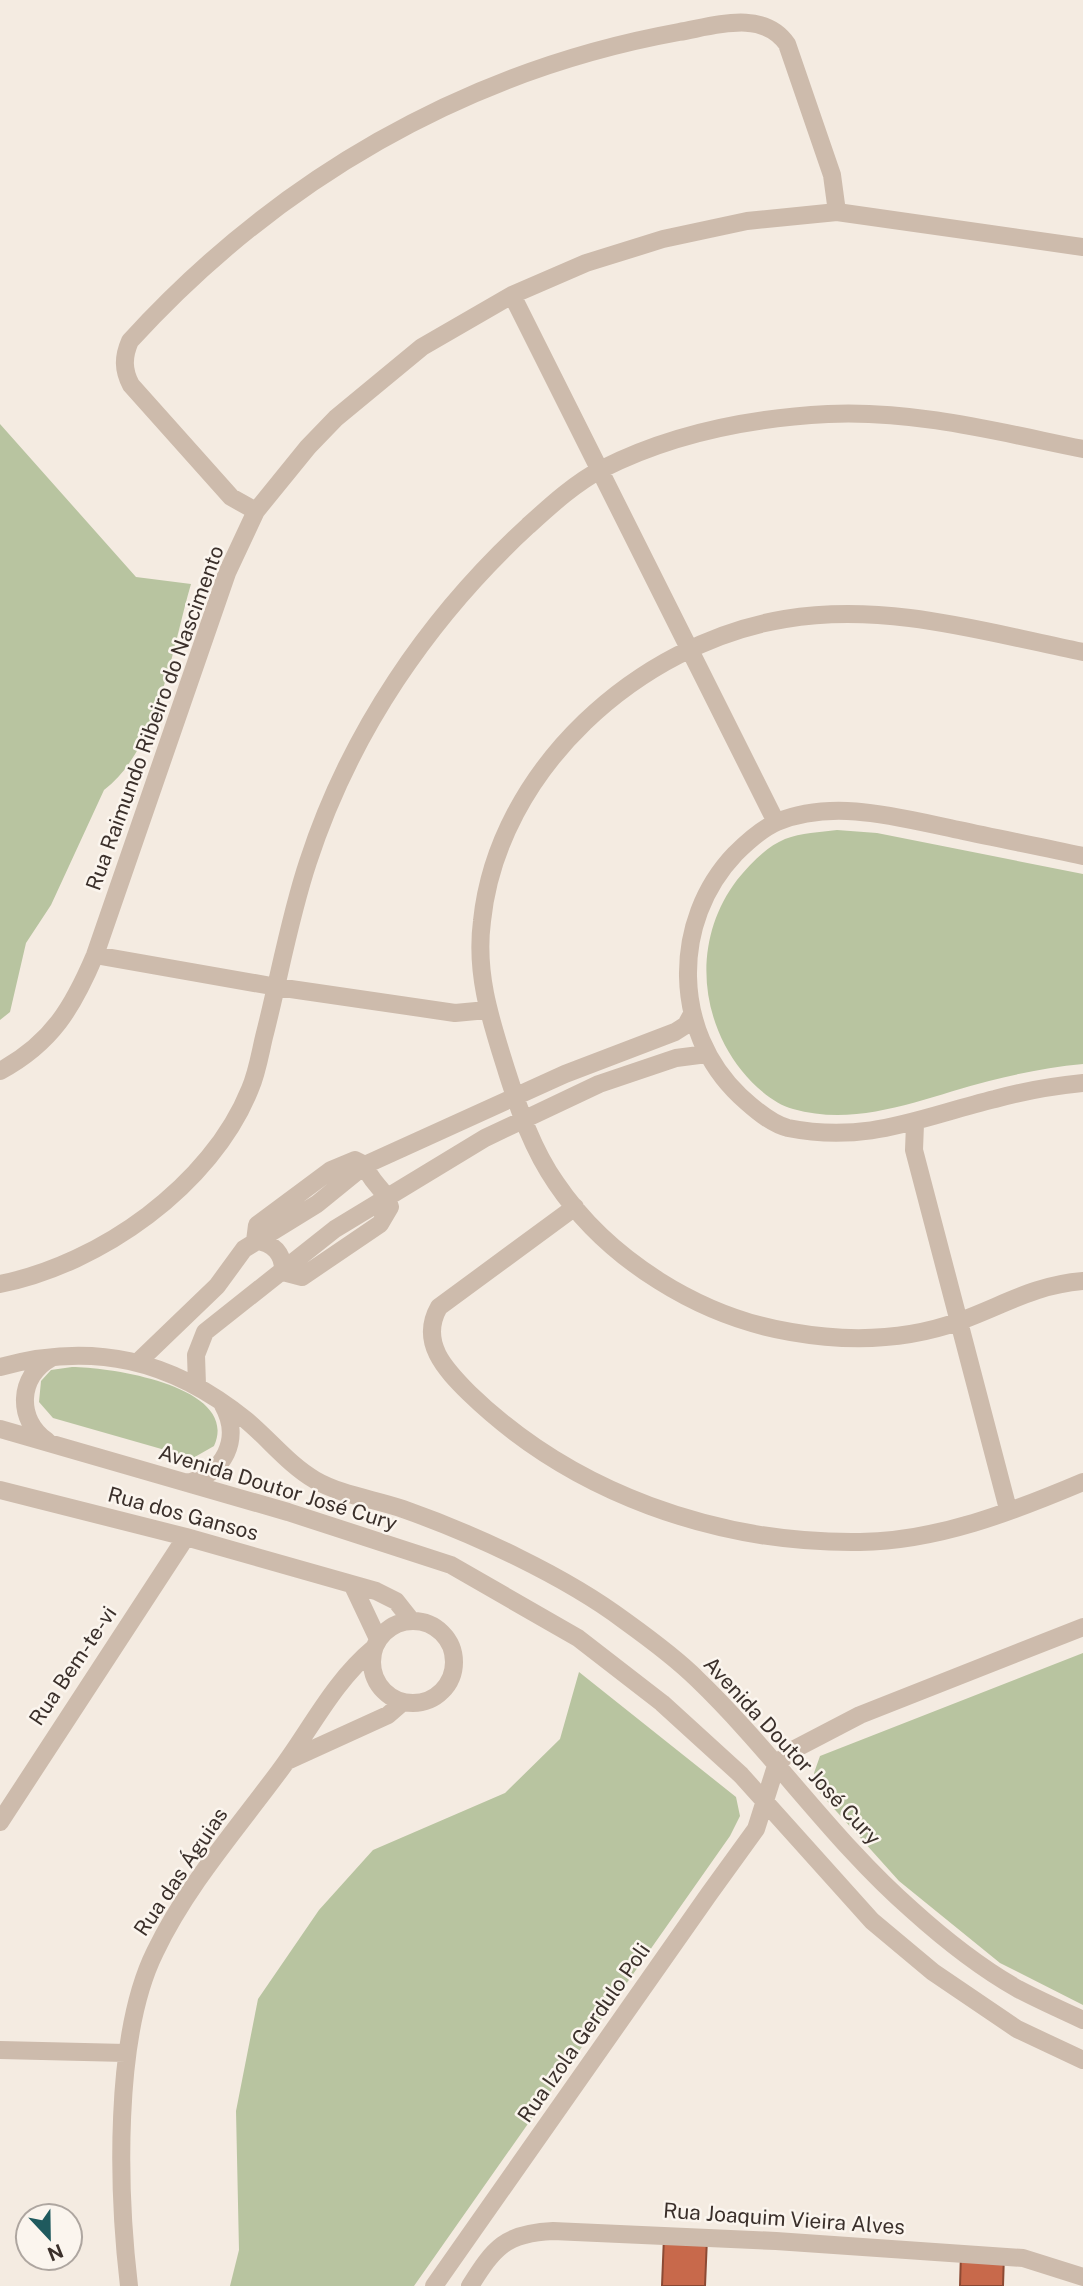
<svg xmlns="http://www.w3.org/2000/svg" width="1083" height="2286" viewBox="0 0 1083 2286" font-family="'Public Sans',sans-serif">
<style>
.green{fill:#b8c4a0}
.building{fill:#c8694b;stroke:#8c4a34;stroke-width:2}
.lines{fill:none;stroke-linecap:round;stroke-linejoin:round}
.minor{stroke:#cdbbac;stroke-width:18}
.labels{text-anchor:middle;stroke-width:5;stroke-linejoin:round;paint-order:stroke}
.street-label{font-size:21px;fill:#3b302b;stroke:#fbf5ee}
</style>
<rect width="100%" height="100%" fill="#f4ebe1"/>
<path class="green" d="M0 424 136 577 191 584C172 648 159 748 104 790L51 905 26 943 10 1012 0 1020Z
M837 830 877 833 1083 874V1064C1051 1067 1020 1073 989 1081 925 1097 860 1128 793 1109 774 1104 754 1086 742 1071 698 1016 693 938 737 880 750 864 766 847 785 839 801 833 820 832 837 830Z
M72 1367C109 1367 241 1386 214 1446L193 1458 53 1418 39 1402 41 1381 51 1370Z
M1083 1653V2005L1000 1963 899 1881 819 1792 814 1773 820 1756Z
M579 1672 736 1797 740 1816 730 1836 414 2286H230L239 2250 236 2111 258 1999 319 1910 373 1850 505 1793 560 1739Z"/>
<path class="building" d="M664 2236 707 2238 705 2286H662Z
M961 2253 1004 2254 1003 2286H960Z"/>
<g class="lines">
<path class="minor" d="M512 295 776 822
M256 511 231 497 131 385C123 370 123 357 130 341 276 181 464 71 679 32 714 26 763 9 787 44L832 175 837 212
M1083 652C985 632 887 602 785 619 639 643 498 769 482 921 475 975 491 1021 507 1072 519 1110 533 1150 556 1183 608 1260 700 1317 791 1332 848 1342 905 1341 960 1321 1004 1305 1034 1285 1083 1281
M1083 856C1042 847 1000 839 959 830 901 818 834 798 777 822 761 829 747 842 735 854 671 921 672 1032 740 1096 753 1108 771 1124 788 1128 868 1144 921 1117 995 1099 1024 1091 1053 1086 1083 1083
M95 955 277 987 455 1013 487 1010
M0 1071C52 1043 73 1007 95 955L227 573 256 511 308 447 336 418 422 347 512 295 586 263 663 239 747 221 837 212 1083 247
M915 1124 914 1150 1008 1509
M575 1207 439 1307C419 1342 445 1369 469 1393 572 1493 717 1544 860 1542 937 1541 1012 1512 1083 1482
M255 1241 257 1225 331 1170 355 1160 365 1165C370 1183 387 1190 390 1207L380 1224 302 1277 283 1272
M255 1241C273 1242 284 1254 283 1272
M0 1284C100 1264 211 1186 250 1089 257 1073 260 1054 264 1037 279 979 289 919 308 862 350 733 428 618 528 526 550 506 575 483 602 469 671 434 752 418 828 414 915 410 999 432 1083 449
M138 1362 217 1286 244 1249 317 1204 365 1165 565 1074 675 1032 686 1025 692 1014
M0 1367C93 1341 172 1360 246 1420 270 1440 288 1464 315 1480 341 1495 374 1499 403 1509 474 1534 565 1576 625 1621 650 1639 676 1658 697 1679 773 1752 833 1841 912 1910 943 1938 981 1968 1018 1989 1039 2000 1061 2010 1083 2020
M197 1385 196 1355 205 1332 335 1229 485 1138 599 1084 676 1058 707 1054
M0 1429 288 1512 451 1565 578 1638 662 1703 741 1775 872 1921 933 1972 1017 2029 1083 2060
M47 1441C16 1420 18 1376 51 1358
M187 1483C224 1474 242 1439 223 1405
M0 1490 186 1537 376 1591 396 1601 411 1620
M353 1586 378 1639
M372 1662a41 41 0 1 1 82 0a41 41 0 1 1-82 0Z
M287 1761 388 1715 403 1702
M0 1822 186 1537
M0 2050 126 2053
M129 2286C118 2193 113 2037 155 1952 186 1887 235 1831 278 1773 310 1731 332 1683 374 1648
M434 2286 709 1894 756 1829 776 1766 789 1752 860 1715 1083 1627
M470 2286C494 2248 505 2233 553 2231L776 2241 1023 2258 1083 2277"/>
</g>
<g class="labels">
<g class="street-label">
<text transform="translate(155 718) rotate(-70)" y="7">Rua Raimundo Ribeiro do Nascimento</text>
<text transform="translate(278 1488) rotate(17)" y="7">Avenida Doutor José Cury</text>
<text transform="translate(183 1514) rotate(15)" y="7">Rua dos Gansos</text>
<text transform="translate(73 1666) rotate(-56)" y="7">Rua Bem-te-vi</text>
<text transform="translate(792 1751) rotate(47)" y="7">Avenida Doutor José Cury</text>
<text transform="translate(181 1872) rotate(-56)" y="7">Rua das Águias</text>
<text transform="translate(584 2033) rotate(-55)" y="7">Rua Izola Gerdulo Poli</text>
<text transform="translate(784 2219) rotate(4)" y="7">Rua Joaquim Vieira Alves</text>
</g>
</g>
<g transform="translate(49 2237) rotate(158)"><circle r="33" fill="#fbf5ee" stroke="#aea6a0" stroke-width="2"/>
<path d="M0-5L12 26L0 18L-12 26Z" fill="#1f5a5e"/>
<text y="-10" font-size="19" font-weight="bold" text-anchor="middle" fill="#3b302b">N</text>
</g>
</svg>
